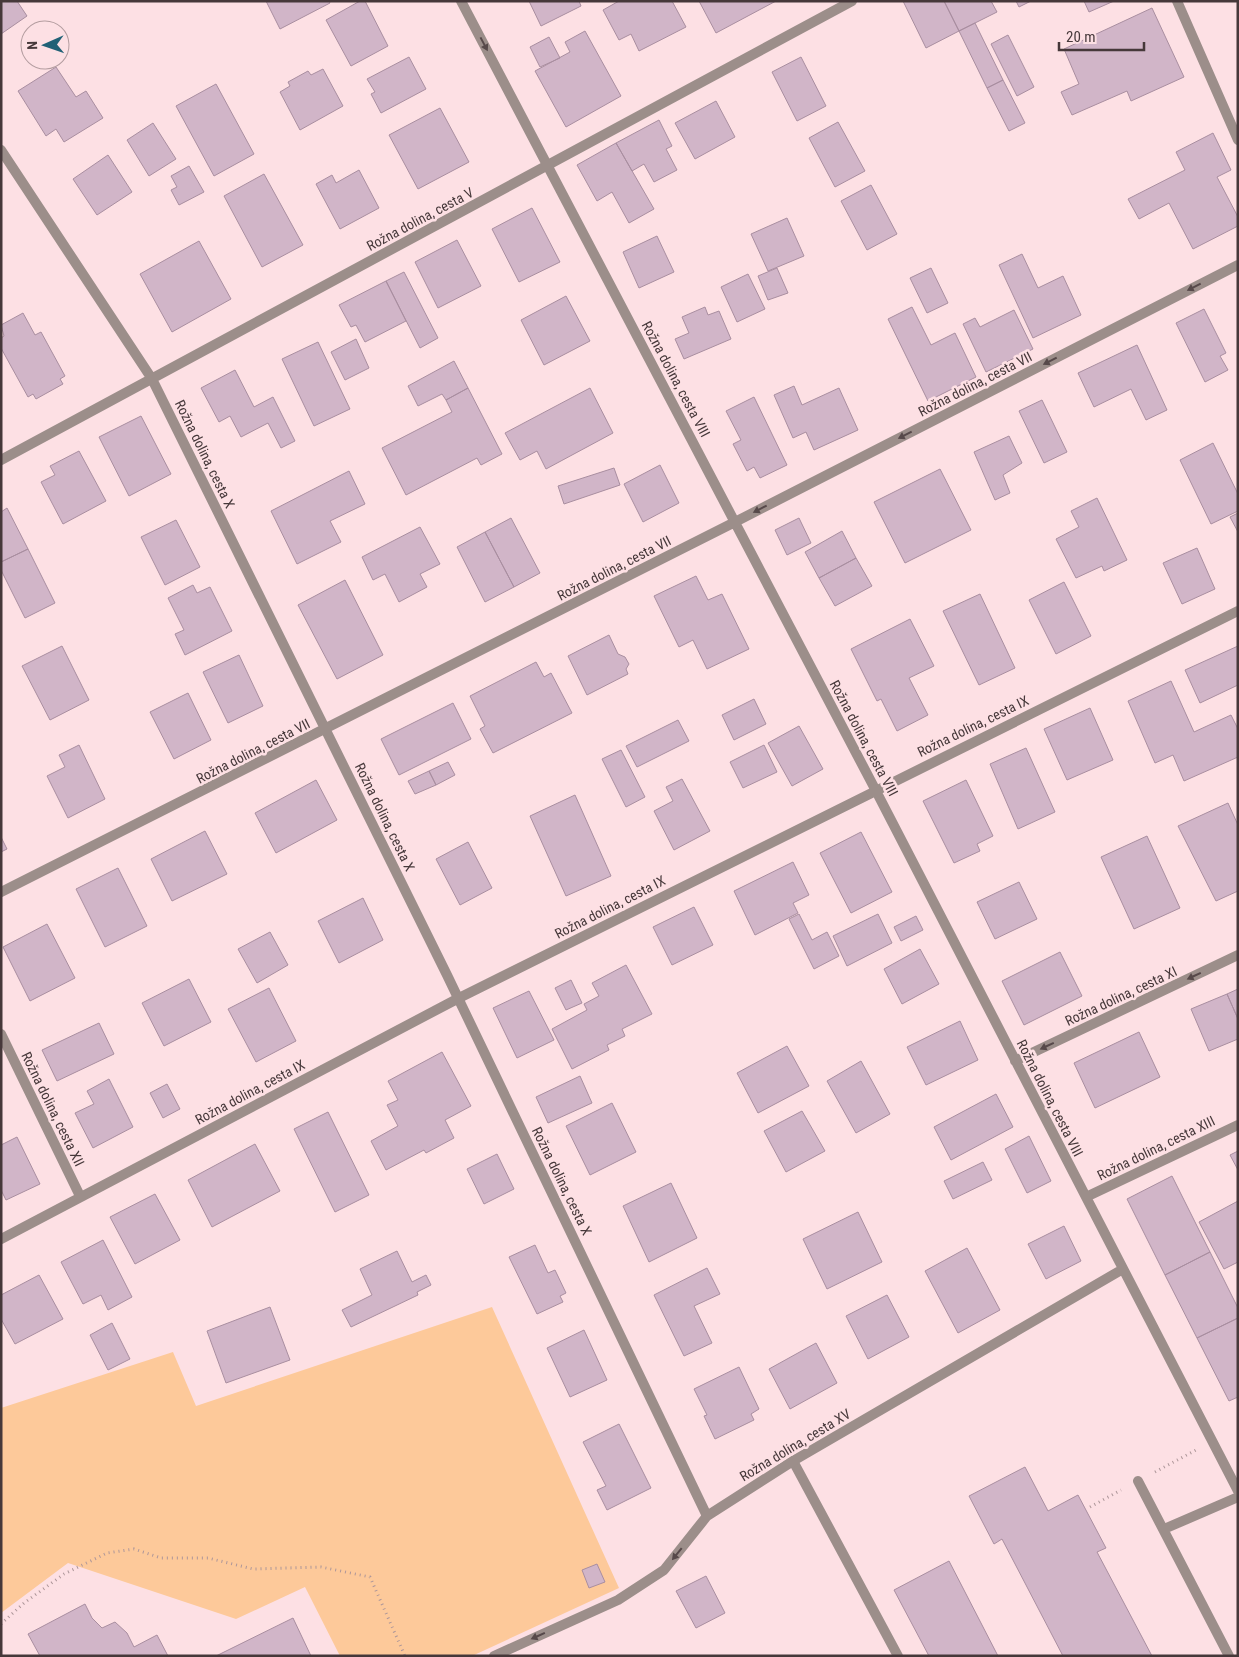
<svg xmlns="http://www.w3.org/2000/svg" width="1239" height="1657" viewBox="0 0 1239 1657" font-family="'Roboto Condensed',sans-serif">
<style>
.green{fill:#fdc99a}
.building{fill:#d1b5c8;stroke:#a98ea0}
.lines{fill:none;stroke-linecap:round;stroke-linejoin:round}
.path{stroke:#ad9699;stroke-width:3;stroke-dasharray:1 4;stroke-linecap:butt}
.service{stroke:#9c8e8a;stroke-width:10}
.minor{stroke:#9c8e8a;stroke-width:10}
.tertiary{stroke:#9c8e8a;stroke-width:10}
.oneway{fill:#57494a}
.labels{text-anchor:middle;stroke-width:5;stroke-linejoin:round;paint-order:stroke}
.street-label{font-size:14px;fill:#46383a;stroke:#fde0e4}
</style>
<rect width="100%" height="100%" fill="#fde0e4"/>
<path class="green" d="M492 1307 619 1588 472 1656H340L305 1587 236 1619 68 1563 1 1613V1408L173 1352 196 1406Z"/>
<path class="building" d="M1 1H17L27 16 1 34Z
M266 1H329L330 3 280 29Z
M360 1H365L388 46 351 66 326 20Z
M529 1H579L581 6 541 26Z
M619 1H672L686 27 639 51 631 34 619 40 603 10Z
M699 1H776L716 33Z
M903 1H944L959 31 926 48Z
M944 1H991L997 12 959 31Z
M1016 1H1031L1019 7Z
M1084 1H1114L1089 12Z
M1152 8 1184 77 1131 101 1127 91 1072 115 1061 92 1079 84 1064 49Z
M975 23 1003 80 987 88 959 31Z
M585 31 621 96 566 127 535 71 570 52 565 42Z
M1008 35 1034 87 1017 96 991 44Z
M549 37 560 58 540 67 530 47Z
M409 57 426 89 381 113 371 94 375 92 367 79Z
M801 57 826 106 797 121 772 72Z
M56 67 76 97 86 91 103 118 64 142 56 129 46 136 18 91Z
M323 69 343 106 300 130 280 92 290 86 288 82 308 71 311 75Z
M1003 80 1025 123 1009 131 987 88Z
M216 84 254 154 214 176 176 106Z
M716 101 735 137 695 159 675 123Z
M440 108 469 162 418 189 389 135Z
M659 120 672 146 666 149 677 170 654 182 644 164 632 171 616 143Z
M838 122 865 171 835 187 809 138Z
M153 123 176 159 149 176 127 140Z
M1213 133 1231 170 1217 177 1238 217V226L1193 249 1169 203 1139 219 1128 199 1185 170 1176 152Z
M616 143 654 209 629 223 612 192 597 201 577 165Z
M108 155 132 192 97 215 73 179Z
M189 166 204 192 179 205 171 190 177 187 171 176Z
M359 170 379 208 340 229 316 184 332 175 336 183Z
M264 174 303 245 262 267 224 196Z
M871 185 897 234 867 250 841 201Z
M532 208 560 262 519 282 492 229Z
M787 218 804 256 768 271 751 234Z
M657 236 674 272 639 288 623 252Z
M457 240 481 286 438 308 415 262Z
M199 241 231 299 172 332 140 274Z
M1022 254 1038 288 1063 276 1081 315 1033 338 999 265Z
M777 268 788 293 768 300 758 276Z
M931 268 948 303 927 313 910 278Z
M404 272 438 338 420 348 386 281Z
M748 274 765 309 737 322 721 287Z
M386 281 406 321 365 342 356 325 351 327 339 305Z
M566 296 590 341 544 365 521 320Z
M705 307 708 315 719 311 731 339 684 359 675 339 689 333 682 317Z
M912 307 931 345 955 333 976 377 928 401 888 319Z
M1204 309 1226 353 1220 356 1228 370 1205 382 1176 323Z
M1014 310 1033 349 986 372 963 324 975 318 980 327Z
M23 313 35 335 41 332 65 376 60 379 63 384 36 399 33 394 28 397 1 348V338L4 336 1 325Z
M356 339 369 368 345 380 331 352Z
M318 342 350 409 314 426 282 359Z
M1137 345 1167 410 1146 420 1131 389 1094 407 1078 373Z
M454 361 468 388 446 400 442 394 418 406 408 386Z
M235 370 254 407 273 397 295 441 281 448 268 423 241 437 230 416 219 422 201 388Z
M794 386 802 405 839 388 858 430 814 450 806 432 793 438 774 395Z
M468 388 502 454 481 465 477 458 406 495 382 448 452 412 446 400Z
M590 388 613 433 546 469 537 451 520 460 505 433Z
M754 397 787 465 760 478 754 467 747 471 733 444 741 440 726 411Z
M1042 400 1067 452 1044 463 1019 411Z
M141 416 171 474 129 496 99 437Z
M1009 436 1022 463 1003 475 1010 493 995 500 974 452Z
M1213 443 1238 494V511L1211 524 1180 460Z
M79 451 106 501 63 524 41 482 55 475 50 466Z
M660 465 679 503 643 522 624 484Z
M614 468 620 485 564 504 558 486Z
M940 469 971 530 905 563 874 502Z
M349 471 365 504 330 521 341 542 297 564 271 511Z
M1097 498 1127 560 1104 571 1102 566 1076 578 1056 539 1079 527 1071 511Z
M7 508 28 549 1 562V512Z
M1238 513V532L1230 517Z
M511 518 540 573 514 587 485 532Z
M799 518 811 543 787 555 775 530Z
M176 520 200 567 165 585 141 537Z
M420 527 440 564 420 574 427 587 399 602 385 574 373 580 362 557Z
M842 531 856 558 819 578 805 552Z
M485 532 514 587 485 602 457 547Z
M1197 548 1215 589 1182 604 1163 563Z
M28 549 55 603 25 618 1 570V562Z
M856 558 872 586 835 606 819 578Z
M696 576 708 600 722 594 749 649 707 669 693 640 679 647 654 596Z
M345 580 383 655 337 679 298 605Z
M1064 582 1091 636 1056 654 1029 600Z
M193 585 197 593 210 587 232 631 185 655 175 634 184 630 168 598Z
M980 594 1015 668 979 685 943 611Z
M910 619 934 666 909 678 928 715 897 731 881 699 877 701 851 649Z
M609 635 618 654 625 657 629 664 626 669 628 674 587 695 568 656Z
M62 646 89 700 50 720 22 666Z
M1238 646V685L1200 703 1185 670Z
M239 655 263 706 228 723 203 672Z
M536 662 544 677 551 673 572 713 493 753 480 729 485 726 470 696Z
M1171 681 1194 732 1231 715 1238 729V757L1184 781 1173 755 1155 763 1128 701Z
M188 693 211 740 174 759 150 712Z
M754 699 766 724 734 740 722 715Z
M453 703 471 739 399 775 381 739Z
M1090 708 1113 760 1067 780 1044 729Z
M678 720 689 741 637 767 626 746Z
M799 726 823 769 792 786 768 743Z
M79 745 105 799 68 818 47 776 65 767 59 755Z
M764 745 777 772 743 788 730 762Z
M1026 748 1055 812 1018 829 990 764Z
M621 750 645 797 626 807 602 759Z
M448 762 455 775 436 785 429 771Z
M429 771 436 785 415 794 408 781Z
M682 779 710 831 674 850 654 811 673 801 666 787Z
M316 780 337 820 276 853 255 813Z
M966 780 993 836 977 844 980 851 954 863 923 801Z
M575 795 611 876 566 896 530 816Z
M1228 803 1238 825V891L1216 901 1178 826Z
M205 831 227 874 172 901 151 859Z
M861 832 892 892 851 913 820 853Z
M1147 836 1180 908 1134 929 1101 857Z
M1 837 7 849 1 852Z
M468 842 492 888 460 905 436 859Z
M793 862 809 895 793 903 798 913 755 935 734 891Z
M118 868 147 926 105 947 76 889Z
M1019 882 1037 919 995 939 977 902Z
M363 898 383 940 339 963 318 921Z
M694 907 713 945 672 965 653 927Z
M799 914 812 940 827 932 839 956 814 969 789 919Z
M878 914 892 943 847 966 833 936Z
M916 916 923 930 901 941 894 927Z
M47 924 75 978 30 1001 3 947Z
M270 932 288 965 257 983 238 949Z
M920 949 939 984 902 1004 884 969Z
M1060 952 1082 996 1024 1025 1002 981Z
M626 965 652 1014 622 1029 625 1036 607 1045 609 1050 572 1069 552 1029 587 1010 584 1004 599 996 592 983Z
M189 979 211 1022 164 1046 142 1003Z
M571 980 582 1003 566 1010 555 988Z
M269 988 296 1041 256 1062 228 1009Z
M1238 989V1019L1227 994Z
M529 991 554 1040 517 1058 493 1008Z
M1227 994 1238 1019V1039L1209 1051 1191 1009Z
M960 1021 978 1060 926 1085 907 1047Z
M99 1023 114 1054 57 1081 42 1050Z
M1139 1032 1160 1077 1095 1108 1074 1063Z
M787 1046 809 1086 758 1113 737 1073Z
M442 1052 471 1106 445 1120 454 1138 426 1153 424 1150 386 1170 371 1141 398 1126 387 1105 398 1100 388 1081Z
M861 1061 890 1114 856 1133 827 1081Z
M580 1076 592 1103 548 1123 536 1097Z
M109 1079 133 1127 93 1148 75 1113 94 1104 87 1091Z
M167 1084 180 1109 163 1118 150 1093Z
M996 1094 1013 1127 951 1160 934 1127Z
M612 1103 636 1152 590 1175 566 1126Z
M802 1111 825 1151 786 1172 764 1131Z
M328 1112 369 1195 335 1212 294 1129Z
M1029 1136 1051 1181 1027 1193 1005 1149Z
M17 1137 40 1184 6 1200 1 1190V1145Z
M255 1144 280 1191 212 1227 188 1180Z
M1238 1151V1170L1230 1155Z
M497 1154 514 1189 484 1204 467 1169Z
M983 1162 992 1180 953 1199 944 1181Z
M1172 1176 1210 1252 1165 1275 1127 1199Z
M671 1183 697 1238 649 1262 623 1206Z
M155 1194 180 1240 135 1264 110 1217Z
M1238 1201V1262L1224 1269 1199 1222Z
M858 1212 882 1262 827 1289 803 1239Z
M1064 1226 1081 1261 1046 1279 1028 1244Z
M103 1240 132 1297 108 1310 101 1295 83 1304 61 1262Z
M535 1245 548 1273 555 1270 566 1293 560 1296 563 1302 537 1314 509 1257Z
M967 1248 1000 1310 958 1333 925 1271Z
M397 1251 412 1282 426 1275 431 1285 417 1292 418 1295 351 1327 342 1310 372 1295 360 1269Z
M1210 1252 1238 1308V1318L1197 1338 1165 1275Z
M707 1268 720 1294 694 1306 712 1343 684 1356 654 1295Z
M39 1275 63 1319 15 1344 1 1319V1295Z
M887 1295 909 1337 868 1359 846 1316Z
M270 1307 290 1360 226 1383 207 1331Z
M1238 1318V1397L1229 1401 1197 1338Z
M112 1323 130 1359 108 1370 90 1335Z
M584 1330 607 1380 570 1397 547 1348Z
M816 1343 837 1383 790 1409 769 1369Z
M739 1367 759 1409 751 1414 754 1420 715 1439 704 1416 707 1415 694 1389Z
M619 1424 651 1488 607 1510 597 1490 606 1486 583 1442Z
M1025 1467 1048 1511 1078 1495 1106 1548 1097 1552 1152 1656H1063L1002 1539 994 1544 969 1496Z
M949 1561 998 1656H929L894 1590Z
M597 1564 605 1582 589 1588 582 1570Z
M706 1576 725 1613 696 1628 676 1591Z
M85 1604 92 1618 102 1628 115 1622 127 1633 134 1647 157 1635 168 1656H40L28 1634Z
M293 1618 311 1656H216Z"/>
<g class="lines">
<path class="path" d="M1155 1472 1196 1450
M1090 1507 1121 1490
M1 1624 24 1603 64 1574 107 1553 134 1549 161 1558H208L253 1569 321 1567 370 1577 405 1656"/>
<path class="service" d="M793 1461 898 1656
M1138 1481 1229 1656
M1164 1529 1238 1497"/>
<path class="minor" d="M461 1 875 789 1238 1491
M1 150 152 379 447 975 707 1516
M1 460 852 1
M1 892 735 522 1238 265
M1 1034 80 1196
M1015 1061 1238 955
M1086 1197 1238 1125
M1 1239 459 998 1238 611
M494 1656 618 1600 664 1570 707 1516 793 1461 1123 1269"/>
<path class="tertiary" d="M1177 1 1238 140"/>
</g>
<defs><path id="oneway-solid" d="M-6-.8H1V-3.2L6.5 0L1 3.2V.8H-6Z" transform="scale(1.25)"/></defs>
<g class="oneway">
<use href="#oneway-solid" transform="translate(484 44) rotate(62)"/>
<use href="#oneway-solid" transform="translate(1194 287) rotate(153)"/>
<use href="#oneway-solid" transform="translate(1050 361) rotate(153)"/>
<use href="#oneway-solid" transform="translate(905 435) rotate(153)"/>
<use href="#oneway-solid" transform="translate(760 509) rotate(153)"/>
<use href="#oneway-solid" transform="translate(1194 976) rotate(155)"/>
<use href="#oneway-solid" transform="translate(1047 1046) rotate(155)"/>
<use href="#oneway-solid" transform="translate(677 1554) rotate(129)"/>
<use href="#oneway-solid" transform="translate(538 1636) rotate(156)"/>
</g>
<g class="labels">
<g class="street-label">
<text transform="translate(420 219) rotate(-28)" y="5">Rožna dolina, cesta V</text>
<text transform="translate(676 379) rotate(62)" y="5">Rožna dolina, cesta VIII</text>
<text transform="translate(975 384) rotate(-27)" y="5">Rožna dolina, cesta VII</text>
<text transform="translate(205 454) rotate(64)" y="5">Rožna dolina, cesta X</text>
<text transform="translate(614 568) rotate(-27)" y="5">Rožna dolina, cesta VII</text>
<text transform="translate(973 726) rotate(-26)" y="5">Rožna dolina, cesta IX</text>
<text transform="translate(864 738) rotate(62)" y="5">Rožna dolina, cesta VIII</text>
<text transform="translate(253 751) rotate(-27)" y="5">Rožna dolina, cesta VII</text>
<text transform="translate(385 817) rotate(64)" y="5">Rožna dolina, cesta X</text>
<text transform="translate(610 907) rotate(-27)" y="5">Rožna dolina, cesta IX</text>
<text transform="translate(1121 996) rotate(-25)" y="5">Rožna dolina, cesta XI</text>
<text transform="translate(250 1092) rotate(-28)" y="5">Rožna dolina, cesta IX</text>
<text transform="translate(1050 1098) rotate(63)" y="5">Rožna dolina, cesta VIII</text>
<text transform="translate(53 1109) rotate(64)" y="5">Rožna dolina, cesta XII</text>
<text transform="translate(1156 1148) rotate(-26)" y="5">Rožna dolina, cesta XIII</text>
<text transform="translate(562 1181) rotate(64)" y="5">Rožna dolina, cesta X</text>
<text transform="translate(795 1445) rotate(-31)" y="5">Rožna dolina, cesta XV</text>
</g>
</g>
<rect width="1239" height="1657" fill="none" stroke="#46383a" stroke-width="5"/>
<g transform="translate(45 45) rotate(268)"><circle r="24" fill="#fde0e4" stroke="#b49da0"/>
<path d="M0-4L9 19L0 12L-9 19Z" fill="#216176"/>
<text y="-8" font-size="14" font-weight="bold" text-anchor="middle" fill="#46383a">N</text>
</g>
<path d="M1059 42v8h85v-8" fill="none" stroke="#46383a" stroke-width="2.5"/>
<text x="1066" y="42" font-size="15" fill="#46383a" stroke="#fde0e4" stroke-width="4" paint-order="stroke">20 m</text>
</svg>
